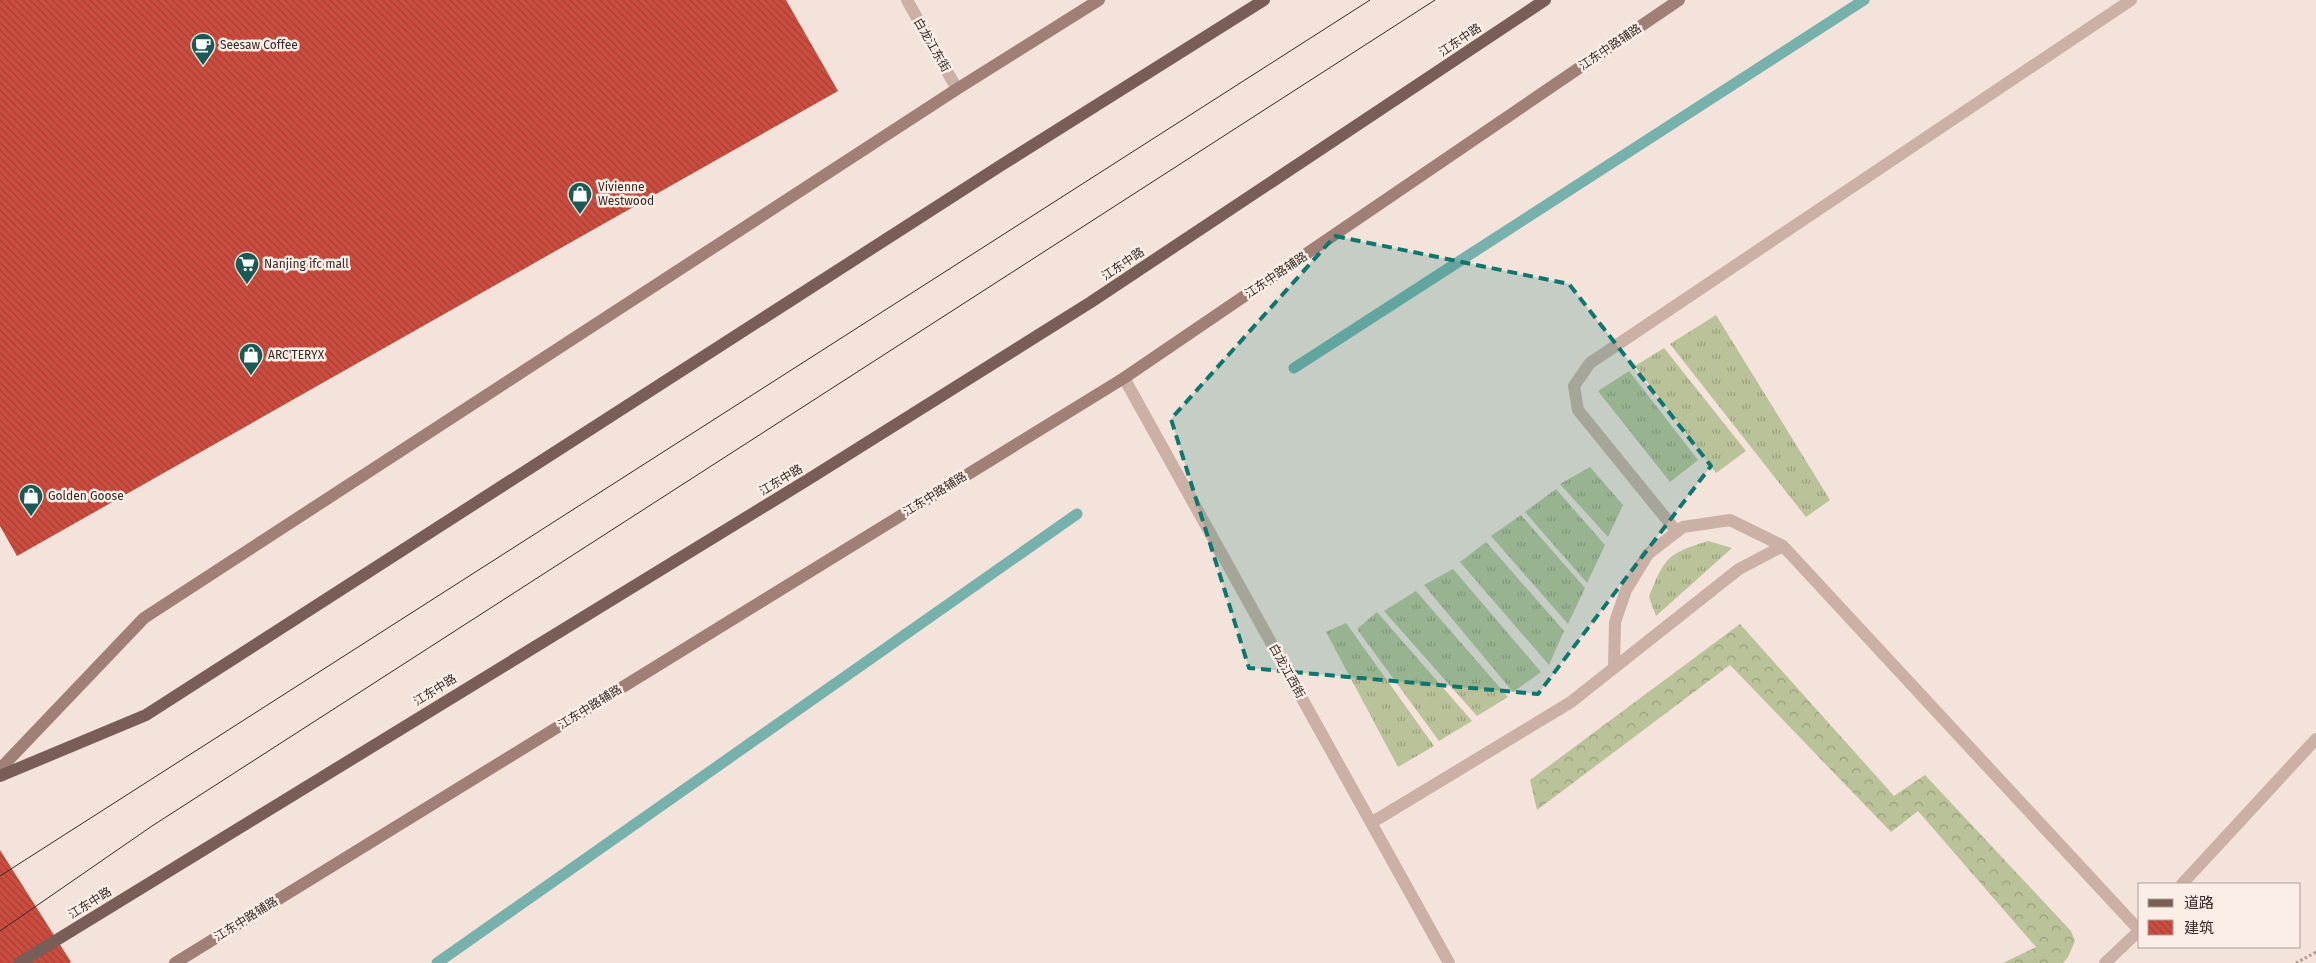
<svg xmlns="http://www.w3.org/2000/svg" width="2316" height="963" viewBox="0 0 2316 963" font-family="'Fira Sans','Noto Sans SC',sans-serif">
<style>
.grass{fill:url(#grass-tufts)}
.forest{fill:url(#forest-crowns)}
.lines{fill:none;stroke-linecap:round;stroke-linejoin:round}
.stream{stroke:#77b1ab;stroke-width:11}
.building{fill:url(#building-back-hatch)}
.path{stroke:#b79b8f;stroke-width:3;stroke-dasharray:2.5 2.5;stroke-linecap:butt}
.street{stroke:#cbb1a5;stroke-width:12}
.secondary{stroke:#9f7f76;stroke-width:12}
.primary{stroke:#795e57;stroke-width:12}
.tram{stroke:#372927;stroke-width:1}
.marked{fill:#0f766e;fill-opacity:0.2;stroke:#0f766e;stroke-width:4;stroke-dasharray:10 6;stroke-linejoin:round}
.labels{text-anchor:middle;stroke-width:5;stroke-linejoin:round;paint-order:stroke}
.street-label{font-size:12px;fill:#372927;stroke:#faeee6}
.poi-label{font-size:12px;fill:#372927;stroke:#faeee6;text-anchor:start}
</style>
<defs>
<pattern id="grass-tufts" width="24" height="20" patternUnits="userSpaceOnUse" patternTransform="scale(1.25)"><rect width="24" height="20" fill="#bac299"/><path d="M3 7l-1-3M5 7V3M7 7l1-3M15 17l-1-3M17 17v-4M19 17l1-3" fill="none" stroke="#989e7d"/></pattern>
<pattern id="forest-crowns" width="20" height="18" patternUnits="userSpaceOnUse" patternTransform="scale(1.25)"><rect width="20" height="18" fill="#bac299"/><path d="M2 6a3 3 0 1 1 6 0M12 15a3 3 0 1 1 6 0" fill="none" stroke="#989e7d"/></pattern>
<pattern id="building-back-hatch" width="6" height="6" patternUnits="userSpaceOnUse" patternTransform="scale(1.25)"><rect width="6" height="6" fill="#cc4d3f"/><path d="M-1 5l2 2M0 0l6 6M5-1l2 2" fill="none" stroke="#a64035"/></pattern>
</defs>
<rect width="100%" height="100%" fill="#f3e3da"/>
<path class="grass" d="M1716 315 1830 500 1806 517 1670 344Z
M1664 348 1746 451 1716 473 1635 366Z
M1629 371 1698 460 1670 482 1598 391Z
M1590 467 1623 505 1608 537 1560 484Z
M1556 489 1605 545 1587 583 1525 512Z
M1521 515 1585 588 1568 624 1491 536Z
M1708 541 1732 548 1656 616 1649 597C1665 557 1667 554 1708 541Z
M1486 542 1564 631 1549 665 1460 562Z
M1453 569 1541 672 1513 692 1424 585Z
M1416 591 1508 697 1477 716 1384 611Z
M1377 612 1472 721 1439 741 1357 629Z
M1346 623 1434 746 1398 767 1326 632Z"/>
<path class="forest" d="M1740 624 1894 796 1925 775 2071 931 2075 941 2068 957 2063 963H2003L2036 947 1918 811 1891 832 1730 665 1537 810 1530 780Z"/>
<g class="lines">
<path class="stream" d="M1294 368 1864 0
M437 963 1077 514"/>
</g>
<path class="building" d="M0 0H786L838 91 17 556 0 526Z
M0 850 71 962 69 963H0Z"/>
<g class="lines">
<path class="path" d="M2296 963 2316 952"/>
<path class="street" d="M907 0 957 89
M1124 378 1449 963
M1677 532 1578 410 1574 386 1590 363 2131 0
M1614 667 1615 622 1626 590 1648 554 1683 527 1730 520 1783 546 2139 930
M1371 823 1571 702 1739 569 1783 546
M2182 884 2316 739
M2105 963 2140 930"/>
<path class="secondary" d="M0 769 144 618 957 89 1099 0
M175 963 1124 378 1679 0"/>
<path class="primary" d="M0 776 146 715 1000 166 1264 0
M19 963 809 479 1091 302 1545 0"/>
<path class="tram" d="M0 876 1370 0
M0 931 152 826 1435 0"/>
</g>
<path class="marked" d="M1335 236 1569 284 1711 466 1538 694 1249 668 1171 419Z"/>
<defs>
<symbol id="cafe-pin" viewBox="-11 -11 22 30"><path d="M0 17L-7.5 6A9.5 9.5 0 1 1 7.5 6Z" fill="#1a5a55" stroke="#faeee6"/><path d="M-5.5-4.5H6V0H3Q3 3.5 0 3.5H-2.5Q-5.5 3.5-5.5 0ZM3-3.2v2h1.7v-2ZM-6 4.5H4V6H-6Z" fill="#fff"/></symbol>
<symbol id="shop-pin" viewBox="-11 -11 22 30"><path d="M0 17L-7.5 6A9.5 9.5 0 1 1 7.5 6Z" fill="#1a5a55" stroke="#faeee6"/><path d="M-5-2.5h2.3a2.7 3.5 0 0 1 5.4 0H5L5.5 6h-11ZM-1.5-2.5h3a1.5 2.3 0 0 0-3 0Z" fill="#fff"/></symbol>
<symbol id="supermarket-pin" viewBox="-11 -11 22 30"><path d="M0 17L-7.5 6A9.5 9.5 0 1 1 7.5 6Z" fill="#1a5a55" stroke="#faeee6"/><path d="M-6-5.5h2.5l.6 2H6L4.5 2H-2.5L-4.4-4H-6ZM-1.5 3.2a1.3 1.3 0 1 0 .1 0ZM3 3.2a1.3 1.3 0 1 0 .1 0Z" fill="#fff"/></symbol>
</defs>
<g fill-rule="evenodd">
<use href="#cafe-pin" x="189" y="31" width="28" height="38"/>
<use href="#shop-pin" x="566" y="180" width="28" height="38"/>
<use href="#supermarket-pin" x="233" y="250" width="28" height="38"/>
<use href="#shop-pin" x="237" y="341" width="28" height="38"/>
<use href="#shop-pin" x="17" y="482" width="28" height="38"/>
</g>
<g class="labels">
<g class="street-label">
<text transform="translate(1460 40) rotate(-34)" y="4">江东中路</text>
<text transform="translate(932 45) rotate(60)" y="4">白龙江东街</text>
<text transform="translate(1610 47) rotate(-34)" y="4">江东中路辅路</text>
<text transform="translate(1123 264) rotate(-34)" y="4">江东中路</text>
<text transform="translate(1276 275) rotate(-34)" y="4">江东中路辅路</text>
<text transform="translate(781 480) rotate(-31)" y="4">江东中路</text>
<text transform="translate(935 494) rotate(-32)" y="4">江东中路辅路</text>
<text transform="translate(1287 671) rotate(61)" y="4">白龙江西街</text>
<text transform="translate(435 690) rotate(-32)" y="4">江东中路</text>
<text transform="translate(590 707) rotate(-32)" y="4">江东中路辅路</text>
<text transform="translate(90 903) rotate(-32)" y="4">江东中路</text>
<text transform="translate(246 919) rotate(-32)" y="4">江东中路辅路</text>
</g>
<g class="poi-label">
<text x="220" y="49">Seesaw Coffee</text>
<text x="598" y="191">Vivienne<tspan x="598" dy="14">Westwood</tspan></text>
<text x="264" y="268">Nanjing ifc mall</text>
<text x="268" y="359">ARC'TERYX</text>
<text x="48" y="500">Golden Goose</text>
</g>
</g>
<rect x="2138" y="883" width="162" height="65" fill="#faeee6" stroke="#ac9f9a"/>
<rect x="2148" y="899" width="25" height="8" fill="#795e57" stroke="#ac9f9a"/>
<text x="2184" y="908" font-size="15" fill="#372927">道路</text>
<rect x="2148" y="920" width="25" height="15" fill="url(#building-back-hatch)" stroke="#ac9f9a"/>
<text x="2184" y="933" font-size="15" fill="#372927">建筑</text>
</svg>
